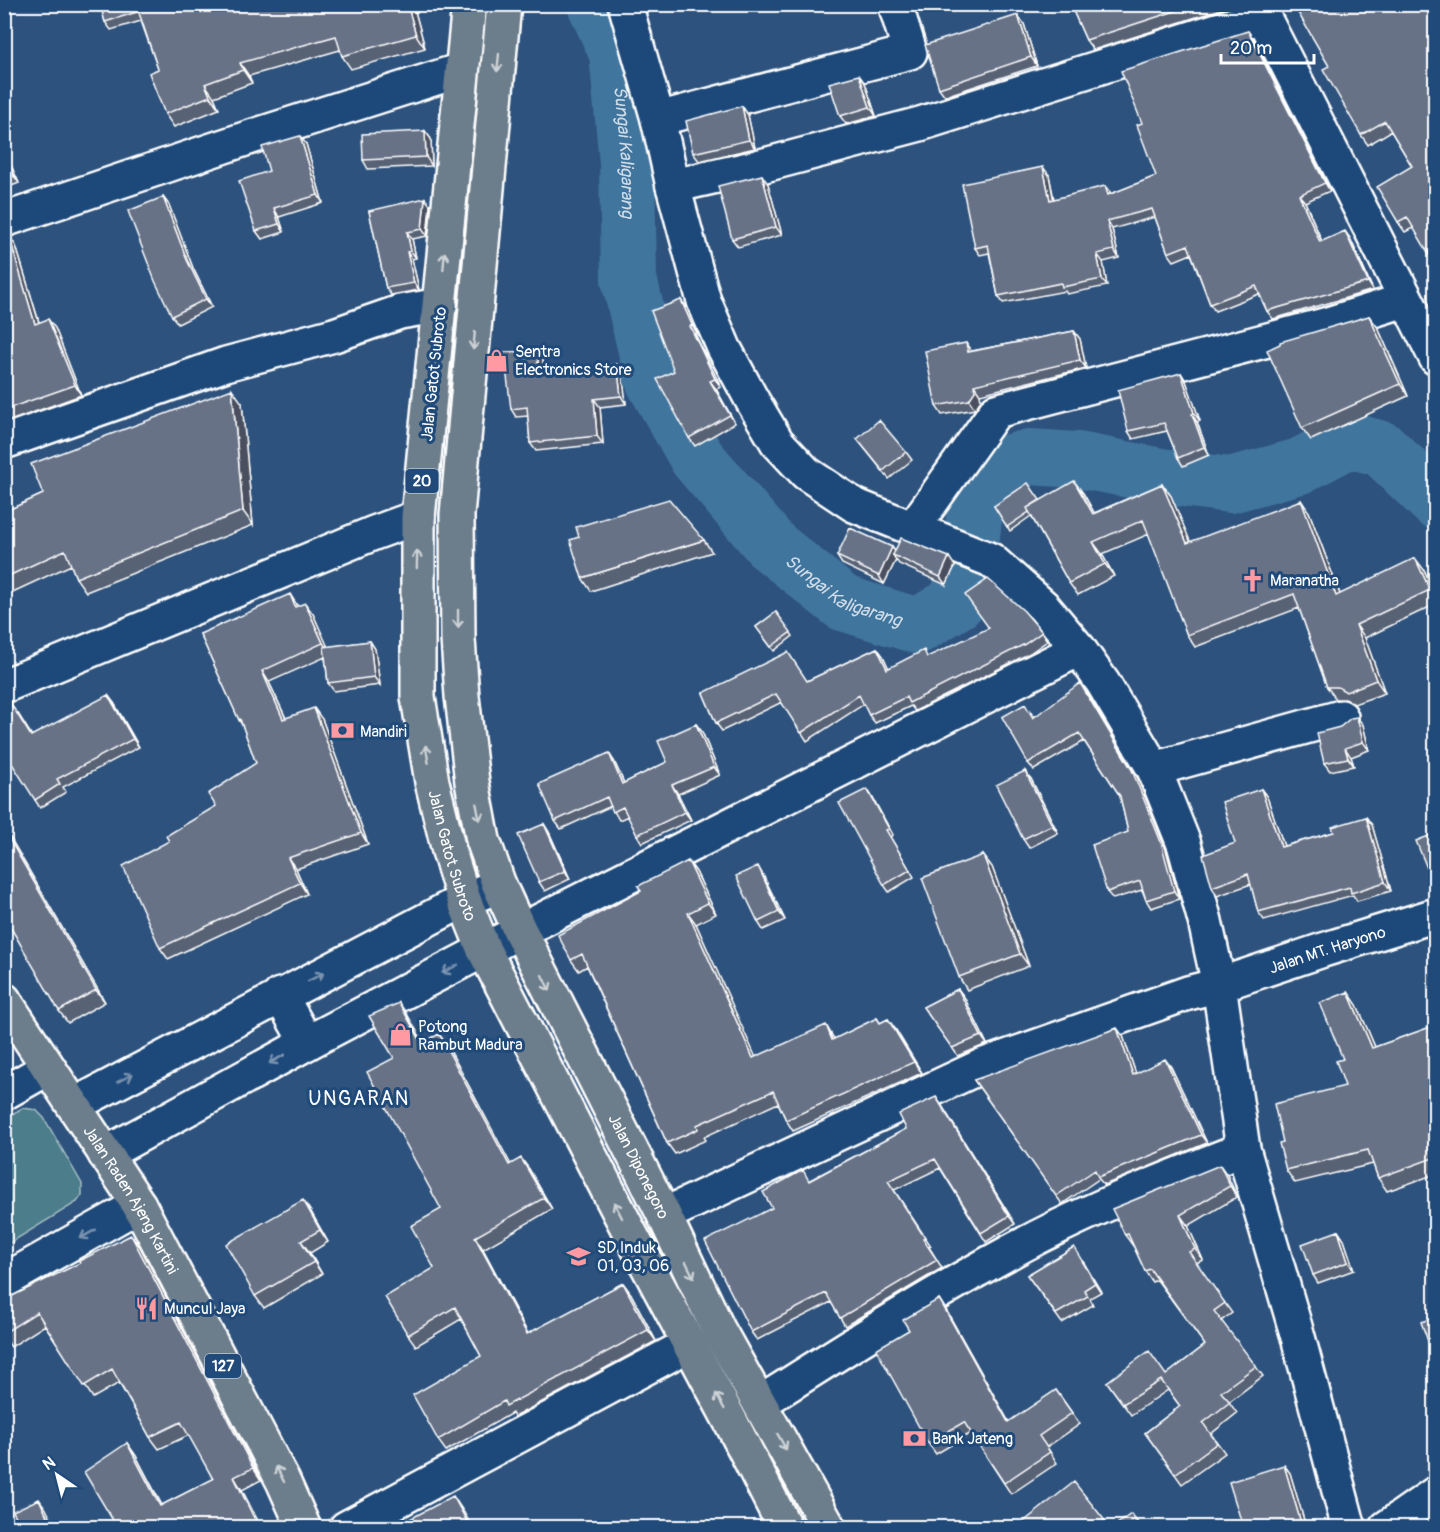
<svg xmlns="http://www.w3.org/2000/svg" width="1440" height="1532" viewBox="0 0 1440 1532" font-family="Pangolin,sans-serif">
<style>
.green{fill:#4b7e8a;stroke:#a5bec4;stroke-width:1.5}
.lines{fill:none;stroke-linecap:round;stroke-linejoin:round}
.river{stroke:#41749e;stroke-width:56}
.street-casing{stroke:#fff;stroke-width:38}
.secondary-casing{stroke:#fff;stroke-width:38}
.primary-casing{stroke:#fff;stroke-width:38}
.highway-casing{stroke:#fff;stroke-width:38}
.street{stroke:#1f4a7a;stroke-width:33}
.secondary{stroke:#1f4a7a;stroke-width:33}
.primary{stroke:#6c7d8b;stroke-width:33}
.highway{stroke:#6c7d8b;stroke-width:33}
.wall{fill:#596274;stroke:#fff;stroke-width:1.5}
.shaded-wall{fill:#48505e;stroke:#fff;stroke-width:1.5}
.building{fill:#677287;stroke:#fff;stroke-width:1.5}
.oneway{stroke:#ccd2d6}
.oneway2{stroke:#7992af}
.labels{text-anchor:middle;stroke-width:6;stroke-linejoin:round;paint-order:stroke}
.shield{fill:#1f4a7a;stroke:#bcc9d7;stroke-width:1.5}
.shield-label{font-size:15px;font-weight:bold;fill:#fff}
.poi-label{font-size:16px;fill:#fff;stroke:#1f4a7a;text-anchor:start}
.street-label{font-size:16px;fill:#fff;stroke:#1f4a7a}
.water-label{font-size:18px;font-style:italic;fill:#d0dce7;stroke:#1f4a7a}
.quarter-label{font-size:20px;letter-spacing:1.5px;fill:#fff;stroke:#1f4a7a}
</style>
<rect width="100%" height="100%" fill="#2d527d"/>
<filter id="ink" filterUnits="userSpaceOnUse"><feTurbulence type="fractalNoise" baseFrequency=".0167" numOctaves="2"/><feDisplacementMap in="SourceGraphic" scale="12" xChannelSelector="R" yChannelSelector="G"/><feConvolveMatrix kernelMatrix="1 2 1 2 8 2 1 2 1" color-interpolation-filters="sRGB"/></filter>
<g filter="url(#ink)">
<path class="green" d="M23 1108 36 1110 44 1118 82 1184V1195L77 1202 5 1246V1118Z"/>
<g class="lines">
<path class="river" id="s1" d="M595 4 617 53 627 163 629 279 653 380 697 458 772 546 843 603 918 626 957 602 970 551 977 496 999 465 1029 457 1078 460 1161 476 1230 485 1300 466 1349 440 1382 449 1436 501"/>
<defs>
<path id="street" d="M1257 4 1436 358
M658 119 910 52 895 4
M673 186 757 167 920 124 1262 16
M4 220 257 135 461 70
M4 442 226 364 334 335 400 312 440 305
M913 528 996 411 1325 325 1405 300
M4 686 374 533 418 517
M1154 769 1341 717
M520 931 1079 649
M664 1215 984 1065 1188 993 1219 985
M760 1403C851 1345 942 1287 1038 1237 1104 1203 1174 1176 1243 1149
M346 1528 688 1345
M1386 1528 1436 1493"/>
<g id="secondary">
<path d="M625 4 658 119 673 186 704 301 724 348 752 400 777 442 806 473 854 505 991 560 1043 606 1079 649 1103 683 1154 769 1184 844 1205 921 1219 985 1243 1149 1298 1337 1349 1528"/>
<path id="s2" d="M1219 985 1323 950 1436 915"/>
<path d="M280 995 307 1043"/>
<path d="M4 1093 48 1068"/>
<path d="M74 1105 430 918 464 900 499 885"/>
<path d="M105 1154 307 1043 520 931"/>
<path d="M4 1281 139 1205"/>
</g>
<g id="primary">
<path id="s3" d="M4 1000 139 1205 283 1481 304 1528"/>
</g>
<g id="highway">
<path id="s4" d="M469 4 418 517V697L432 782 449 851 464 900 484 950 629 1231 732 1424 785 1528"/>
<path id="s5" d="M504 4 457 515 458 639 462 696 472 782 483 840 499 885 520 931 664 1215 718 1329 829 1528"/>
</g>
</defs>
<use href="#street" class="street-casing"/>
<use href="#secondary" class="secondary-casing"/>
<use href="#primary" class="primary-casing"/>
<use href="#highway" class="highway-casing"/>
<use href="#street" class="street"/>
<use href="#secondary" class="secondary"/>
<use href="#primary" class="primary"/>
<use href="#highway" class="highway"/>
</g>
<path class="wall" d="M100 4H413L425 48 351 69 342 56 340 50 249 76 252 83 214 97 219 109 174 127 165 114 158 69 141 21 111 30 105 22Z
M1070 4H1234V5L1093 50 1086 40Z
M1436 4 1413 228 1405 232 1398 222 1412 166 1391 131 1368 145 1361 135 1329 66Z
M1024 24 1037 66 945 96 939 88Z
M1253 38 1330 191 1305 202 1322 241 1350 238 1373 290 1273 319 1267 311 1259 294 1215 311 1210 304 1191 254 1174 261 1168 253 1155 217 1112 229 1119 258 1103 262 1107 286 1067 294 1065 291 1003 303 998 296 989 253 980 255 975 248 1049 175 1054 199 1111 194 1156 176 1142 123Z
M865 83 876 116 846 124 840 116Z
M742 106 748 115 755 148 699 161 693 153Z
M425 131 431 139 432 166 368 169 363 160Z
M306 144 323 203 279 217 284 232 262 239 256 231 269 171Z
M4 150 19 183 4 189Z
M768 184 782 235 738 247 732 239Z
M163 197 169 205 193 268 212 307 178 324 172 316Z
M430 205 427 236 412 239 416 258 412 259 419 290 391 295 386 288 369 211Z
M9 236 16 246 39 322 55 328 81 395 4 423V238Z
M681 300 687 308 697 333 695 334 721 387 716 389 735 423 695 446 689 438 674 371Z
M1369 316 1378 328 1408 396 1311 440 1302 428Z
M1074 331 1080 339 1086 368 980 394 981 400 975 409 942 415 936 406 972 351Z
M538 351 543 359V373L622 372 626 404 600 407 603 444 536 451 530 443 528 416 516 417 511 409Z
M1181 373 1186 381 1200 421 1197 422 1209 455 1183 466 1178 458 1167 431 1133 439 1128 431Z
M242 403 253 525 86 592 76 578 71 565 4 596V512Z
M857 439 906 452 912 460 889 479Z
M1162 484 1171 496 1190 542 1309 512 1340 594 1424 570 1436 596V604L1365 638 1385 693 1354 704 1346 699H1336L1327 687 1299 608 1195 647 1187 635 1149 534 1102 554 1114 576 1078 595 1069 583 1031 516 1010 531 994 506 1040 500 1083 493 1094 513Z
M704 540 712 552 591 591 582 578Z
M892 547 895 552 955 566 946 585 899 564 896 560 884 584 842 564 837 556Z
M298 606 313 614 327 647 370 641 375 649 380 685 334 691 328 683 325 657 269 682 286 718 322 719 368 844 296 869 307 894 168 959 160 948 169 841 216 806 256 763 243 727 239 720 200 634Z
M776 612 793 636 774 651 756 627Z
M1042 632 1047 641 1030 653 915 711 911 706 875 723 869 715 864 704 807 741 782 702 722 731 716 723 703 693 807 681 877 648 883 656 888 668 929 657Z
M1086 691 1137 777 1166 850 1179 899 1151 908 1146 900 1142 890 1113 899 1107 892 1128 832 1120 796 1084 741 1034 770 1028 763 1031 711 1034 717Z
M114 703 139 747 63 787 66 792 40 808 35 800 17 712 32 736Z
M696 724 702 732 720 775 678 794 691 820 642 843 637 835 628 816 619 820 611 806 561 829 555 821 614 761 624 783 667 762Z
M1363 725 1369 750 1351 757 1354 766 1330 771 1324 763Z
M1025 771 1031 779 1058 833 1029 848 1023 839Z
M867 789 871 795 893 835 890 837 914 877 889 892 884 885Z
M1261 789 1267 797 1284 846 1334 832 1366 817 1372 825 1391 891 1357 901 1353 895 1264 920 1258 912 1251 884 1217 896 1212 887 1235 843Z
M544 824 549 832 570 879 545 891 539 882Z
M4 827 105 1002 68 1023 59 1011Z
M1436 833V875L1433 876 1427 868Z
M983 855 992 867 1029 966 967 990 959 977Z
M688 861 696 872 716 914 696 924 755 1057 833 1037 835 1039 877 1018 880 1023 888 1019 922 1073 793 1131 786 1120 778 1103 704 1137 706 1140 675 1154 667 1143 587 966 579 971 571 960 641 891Z
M763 875 785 920 763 930 758 922Z
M958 989 964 997 987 1044 958 1056 923 1007Z
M1348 992 1357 1005 1375 1047 1436 1025V1174L1387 1191 1378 1178 1373 1164 1295 1183 1286 1170 1283 1142 1345 1086 1343 1059Z
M399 1003 423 1042 447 1045 510 1164 529 1169 552 1209 483 1249 528 1334 623 1283 631 1294 656 1341 514 1417 512 1413 446 1451 438 1440 481 1356 461 1319 416 1346 408 1335 434 1268 441 1209 394 1058Z
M1123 1036 1136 1074 1171 1067 1207 1143 1104 1185 1099 1179 1062 1204 974 1080Z
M942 1106 1015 1224 986 1242 940 1168 894 1190 931 1246 929 1247 942 1268 845 1326 831 1302 757 1340 751 1332 772 1208 810 1180 906 1129Z
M1227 1175 1237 1197 1188 1226 1203 1260 1196 1263 1232 1313 1221 1321 1263 1376 1229 1402 1237 1413 1211 1434 1225 1453 1182 1484 1145 1433 1180 1406 1168 1390 1131 1415 1107 1382 1166 1375 1205 1345 1157 1280 1152 1282 1145 1271 1133 1245V1246L1125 1235Z
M311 1212 328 1242 310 1253 322 1274 264 1308 255 1296Z
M1338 1231 1344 1240 1354 1270 1318 1283 1313 1275Z
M131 1235 140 1247 261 1480 242 1490 261 1527H116H117L127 1443 136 1456 162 1505 213 1479 189 1435 159 1449 150 1437 119 1383 93 1398 45 1325 11 1347 4 1337V1300L80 1263Z
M1074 1247 1101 1292 1090 1298 1093 1305 1062 1323 1027 1275Z
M939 1299 946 1310 1009 1422 1056 1390 1080 1424 1047 1447 1057 1463 1011 1494 971 1433 936 1454 928 1443 909 1330Z
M1284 1465 1290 1473 1306 1527H1243Z"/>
<path class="shaded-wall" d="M407 4H413L425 48 416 35Z
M1018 15 1024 24 1037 66 1031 57Z
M1248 31 1253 38 1330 191 1325 183Z
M240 63 249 76 252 83 243 70Z
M859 75 865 83 876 116 870 107Z
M205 84 214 97 219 109 210 96Z
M742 106 748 115 755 148 749 140Z
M425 131 431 139 432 166 426 157Z
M300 136 306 144 323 203 318 195Z
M4 150 19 183 14 176 4 155Z
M1043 167 1049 175 1055 208 1050 200Z
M762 175 768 184 782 235 776 227Z
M1105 186 1111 193 1108 195Z
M1299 195 1305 202 1325 249 1320 242Z
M163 197 169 205 193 268 212 307 206 299 187 260Z
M425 198 430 205 427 236 422 229Z
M274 208 279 217 284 232 279 224Z
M1107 221 1112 229 1119 258 1114 250Z
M1345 231 1350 238 1373 290 1368 282Z
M407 232 412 239 416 258 411 251Z
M9 236 16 246 42 333 35 324Z
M407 252 412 259 419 290 414 283Z
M1097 254 1103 262 1107 286 1102 279Z
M681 300 687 308 697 333 692 325Z
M1369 316 1378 328 1408 396 1400 384Z
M48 319 55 328 81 395 75 385Z
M690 326 695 334 721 387 715 379Z
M1074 331 1080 339 1086 368 1080 360Z
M966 343 972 352H968Z
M538 351 543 359V381L538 373Z
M617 364 622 372 626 404 621 396Z
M1181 373 1186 381 1200 421 1194 413Z
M710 381 716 389 735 423 730 415Z
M974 385 980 394 981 400 975 409 969 400Z
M232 389 242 403 253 525 243 511Z
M594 399 600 407 603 444 597 436Z
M1192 414 1197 422 1209 455 1204 447Z
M1074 481 1083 493 1102 526 1093 514Z
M1162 484 1171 496 1196 555 1187 543Z
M1301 500 1309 512 1345 608 1336 596Z
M1093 542 1102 554 1114 576 1105 564Z
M892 547 898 556 893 555 896 560 884 584 879 576Z
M949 557 955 566 946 585 940 577Z
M1415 558 1424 570 1436 596V598L1430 590Z
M290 594 297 605 303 618 295 607Z
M305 603 313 614 331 654 323 643Z
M1356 625 1365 638 1385 693 1376 680Z
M370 641 375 649 380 685 374 677Z
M877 648 883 656 893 677 887 669Z
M262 671 269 682 291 730 283 719Z
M1080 683 1137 777 1166 850 1179 899 1174 891Z
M108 695 114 703 139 747 133 739Z
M314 708 322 719 368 844 361 833Z
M1357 717 1363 725 1369 750 1363 742Z
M696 724 702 732 720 775 714 767Z
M1345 748 1351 757 1354 766 1348 758Z
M609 753 614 761 628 792 622 784Z
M1025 771 1031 779 1058 833 1052 825Z
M672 785 678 794 691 820 685 812Z
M867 789 871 795 893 835 889 829Z
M1261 789 1267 797 1287 855 1281 847Z
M1366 817 1372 825 1391 891 1385 882Z
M544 824 549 832 570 879 565 871Z
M4 827 105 1002 96 990 4 830Z
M983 855 992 867 1029 966 1020 954Z
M288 858 296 869 307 894 300 883Z
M688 861 696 872 716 914 708 903Z
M758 866 763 875 785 920 779 912Z
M688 913 696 924 761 1069 753 1058Z
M958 989 964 997 987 1044 981 1036Z
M1348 992 1357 1005 1381 1061 1372 1048Z
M399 1003 407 1014 430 1054 422 1043Z
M888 1019 896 1030 922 1073 914 1062Z
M826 1025 833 1037 840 1052 832 1040Z
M1117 1028 1123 1036 1139 1083 1133 1075Z
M439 1034 447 1045 517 1176 509 1165Z
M1165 1059 1171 1067 1207 1143 1201 1135Z
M936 1097 942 1106 1015 1224 1009 1216Z
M521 1158 529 1169 552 1209 544 1198Z
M1220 1165 1227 1175 1237 1197 1230 1186Z
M303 1200 311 1212 328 1242 320 1230Z
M1180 1215 1188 1226 1203 1260 1195 1249Z
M1338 1231 1344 1240 1354 1270 1348 1262Z
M131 1235 140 1247 261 1480 253 1468Z
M475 1237 483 1249 534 1345 527 1334Z
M301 1241 310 1253 322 1274 314 1262Z
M1074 1247 1080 1256 1101 1292 1095 1283Z
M623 1283 631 1294 656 1341 648 1330Z
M939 1299 946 1310 1015 1433 1008 1422Z
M127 1443 136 1456 168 1518 160 1506Z
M1284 1465 1290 1473 1306 1527H1305L1301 1523Z
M234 1477 242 1490 261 1527H260L257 1524Z
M453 1496 463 1511 472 1527H470Z
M39 1499 46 1509 55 1527H52Z"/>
<path class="building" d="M100 4H134L137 12 105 22Z
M136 4H407L416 35 342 56 336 36 240 63 243 70 205 84 210 96 165 114 149 73 158 69Z
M1070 4H1197L1086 40Z
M1293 4H1436V266L1407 217 1398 222 1377 187 1412 166 1385 121 1361 135 1323 69 1329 66Z
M1018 15 1031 57 939 88 925 45Z
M1248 31 1325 183 1299 195 1320 242 1345 231 1368 282 1267 311 1256 286 1210 304 1188 245 1168 253 1152 209 1107 221 1114 250 1097 254 1102 279 1062 287 1061 283 998 296 988 245 975 248 962 184 1043 167 1050 200 1105 186 1108 195 1156 176 1137 125 1142 123 1121 71Z
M859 75 870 107 840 116 829 83Z
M742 106 749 140 693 153 686 121Z
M425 131 426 157 363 160 362 134Z
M300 136 318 195 274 208 279 224 256 231 239 181 269 171 262 147Z
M4 155 14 176 4 179Z
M762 175 776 227 732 239 718 186Z
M163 197 187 260 206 299 172 316 155 281 128 211Z
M425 198 422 229 407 232 411 251 407 252 414 283 386 288 369 211Z
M9 236 35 324 48 319 75 385 4 410V238Z
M681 300 692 325 690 326 715 379 710 381 730 415 689 438 657 379 674 371 651 311Z
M1369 316 1400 384 1302 428 1267 350 1280 344V342Z
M1074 331 1080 360 974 385 975 391 969 400 936 406 925 351 966 343 968 352Z
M538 351V373L617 364 621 396 594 399 597 436 530 443 527 407 511 409 504 352Z
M1181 373 1194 413 1192 414 1204 447 1178 458 1164 423 1128 431 1118 390Z
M232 389 243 511 76 578 65 550 4 578V512L43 494 31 464Z
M879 420 906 452 883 471 857 439Z
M1074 481 1093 514 1162 484 1187 543 1301 500 1336 596 1415 558 1430 590 1356 625 1376 680 1346 692 1338 687H1327L1294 594 1187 635 1143 520 1093 542 1105 564 1069 583 1027 508Z
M1028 483 1040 500 1027 508 1029 512 1007 527 994 506Z
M669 499 704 540 582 578 570 540 579 537 576 527Z
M850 528 892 547 879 576 837 556Z
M901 538 949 557 940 577 893 555Z
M988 579 1024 611 1042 632 1025 644 909 703 906 697 869 715 859 695 801 733 776 694 716 723 703 693 788 652 807 681 877 648 887 669 924 650 927 657 989 628 965 595Z
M290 594 295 607 305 603 323 643 262 671 283 719 314 708 361 833 288 858 300 883 160 948 123 866 169 841 166 836 216 806 208 794 256 763 240 719 239 720 200 634Z
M776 612 791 632 771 647 756 627Z
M370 641 374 677 328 683 324 647Z
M1080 683 1132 770 1161 842 1174 891 1146 900 1140 881 1107 892 1092 845 1128 832 1120 796 1079 733 1028 763 1002 717 1025 704 1033 718Z
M108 695 133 739 57 779 60 784 35 800 4 751V708L11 704 31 736Z
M1357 717 1363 742 1345 748 1348 758 1324 763 1317 733 1340 727 1351 718Z
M696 724 714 767 672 785 685 812 637 835 623 807 613 812 607 797 555 821 539 784 609 753 622 784 667 762 658 741Z
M1025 771 1052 825 1023 839 996 785Z
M867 789 889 829 886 830 910 870 884 885 839 803Z
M1261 789 1281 847 1334 832 1332 827 1366 817 1385 882 1351 893 1350 887 1258 912 1248 874 1212 887 1203 855 1235 843 1222 802Z
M544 824 565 871 539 882 518 835Z
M4 830 96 990 59 1011 4 916Z
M1436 833V864L1427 868 1416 841Z
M983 855 1020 954 959 977 922 878Z
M688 861 708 903 688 913 753 1058 826 1025 832 1040 877 1018 880 1023 888 1019 914 1062 786 1120 773 1091 697 1125 698 1129 667 1143 582 954 571 960 558 935 641 891 638 886Z
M758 866 779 912 758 922 736 876Z
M1436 973V984L1432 975Z
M958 989 981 1036 952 1048 923 1007Z
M1348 992 1372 1048 1436 1025V1157L1378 1178 1368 1150 1286 1170 1279 1143 1283 1142 1274 1104 1345 1086 1336 1061 1343 1059 1320 1003Z
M399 1003 422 1043 439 1034 509 1165 521 1158 544 1198 475 1237 527 1334 623 1283 648 1330 506 1406 504 1401 438 1440 413 1395 481 1356 455 1307 408 1335 385 1297 434 1268 411 1226 441 1209 367 1072 394 1058 369 1016Z
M1117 1028 1133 1075 1165 1059 1201 1135 1098 1177 1095 1170 1056 1196 974 1080Z
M936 1097 1009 1216 981 1233 935 1159 888 1181 925 1238 923 1239 937 1260 840 1318 826 1293 751 1332 705 1241 772 1208 763 1192 803 1170 809 1181 906 1129 899 1114Z
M1220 1165 1230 1186 1180 1215 1195 1249 1189 1252 1225 1303 1214 1311 1256 1366 1221 1392 1230 1402 1203 1423 1217 1443 1175 1474 1145 1433 1180 1406 1161 1380 1123 1404 1107 1382 1149 1351 1166 1375 1205 1345 1150 1269 1145 1271 1128 1234 1125 1235 1112 1209Z
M303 1200 320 1230 301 1241 314 1262 255 1296 226 1244Z
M1338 1231 1348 1262 1313 1275 1302 1244Z
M131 1235 253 1468 234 1477 257 1524 250 1527H116H117L84 1472 127 1443 160 1506 213 1479 181 1422 150 1437 112 1369 84 1386 37 1312 4 1333V1300L80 1263 79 1261Z
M1074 1247 1095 1283 1084 1290 1088 1296 1056 1314 1027 1275Z
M939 1299 1008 1422 1056 1390 1072 1413 1039 1436 1050 1452 1004 1483 964 1422 928 1443 876 1349 909 1330 903 1320Z
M1436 1317V1363L1421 1322Z
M1284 1465 1301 1523 1285 1527H1243L1229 1482Z
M1074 1482 1110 1527H1017Z
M453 1496 470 1527H395Z
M39 1499 52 1527H4V1524L17 1519 13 1511Z
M1131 1514 1141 1527H1113Z"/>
<defs><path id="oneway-shaft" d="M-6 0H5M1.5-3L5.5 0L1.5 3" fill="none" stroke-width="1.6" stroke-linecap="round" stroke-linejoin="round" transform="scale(1.5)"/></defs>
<g class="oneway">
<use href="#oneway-shaft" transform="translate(498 63) rotate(96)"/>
<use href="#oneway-shaft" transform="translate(444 261) rotate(-85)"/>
<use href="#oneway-shaft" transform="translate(474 341) rotate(96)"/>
<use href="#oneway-shaft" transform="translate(417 559) rotate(-89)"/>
<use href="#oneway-shaft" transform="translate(458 619) rotate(90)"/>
<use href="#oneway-shaft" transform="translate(427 754) rotate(-100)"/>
<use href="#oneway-shaft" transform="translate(478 812) rotate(79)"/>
<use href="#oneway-shaft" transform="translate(546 983) rotate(63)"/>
<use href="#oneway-shaft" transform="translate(618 1210) rotate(-117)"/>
<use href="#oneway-shaft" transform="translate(690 1270) rotate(64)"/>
<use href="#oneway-shaft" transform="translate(720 1401) rotate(-119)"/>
<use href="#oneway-shaft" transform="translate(782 1442) rotate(61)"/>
<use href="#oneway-shaft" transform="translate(280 1474) rotate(-117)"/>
</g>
<g class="oneway2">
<use href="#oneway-shaft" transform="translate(450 969) rotate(152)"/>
<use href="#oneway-shaft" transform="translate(316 977) rotate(-27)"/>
<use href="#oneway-shaft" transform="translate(277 1059) rotate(151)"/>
<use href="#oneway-shaft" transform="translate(125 1078) rotate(-28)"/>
<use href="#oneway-shaft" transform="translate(88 1234) rotate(151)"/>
</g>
</g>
<defs>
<symbol id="shop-bare" viewBox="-9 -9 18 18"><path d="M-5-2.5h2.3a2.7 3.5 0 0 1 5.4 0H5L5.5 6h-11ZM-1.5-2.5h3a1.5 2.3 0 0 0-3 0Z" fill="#ff9aa2" stroke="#1f4a7a" stroke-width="2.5" paint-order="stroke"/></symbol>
<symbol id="church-bare" viewBox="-9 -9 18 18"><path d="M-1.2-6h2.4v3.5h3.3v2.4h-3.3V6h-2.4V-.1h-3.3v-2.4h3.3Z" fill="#ff9aa2" stroke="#1f4a7a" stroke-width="2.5" paint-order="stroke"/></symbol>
<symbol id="bank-bare" viewBox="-9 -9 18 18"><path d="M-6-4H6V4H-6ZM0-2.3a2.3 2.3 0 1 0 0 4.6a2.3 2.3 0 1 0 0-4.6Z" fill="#ff9aa2" stroke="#1f4a7a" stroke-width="2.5" paint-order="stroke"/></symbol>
<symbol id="school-bare" viewBox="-9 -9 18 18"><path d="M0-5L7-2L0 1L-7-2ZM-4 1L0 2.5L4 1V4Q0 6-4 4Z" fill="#ff9aa2" stroke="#1f4a7a" stroke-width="2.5" paint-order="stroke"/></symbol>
<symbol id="restaurant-bare" viewBox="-9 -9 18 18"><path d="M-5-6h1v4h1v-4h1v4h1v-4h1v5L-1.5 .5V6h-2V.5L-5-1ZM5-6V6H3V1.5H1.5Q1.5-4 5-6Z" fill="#ff9aa2" stroke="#1f4a7a" stroke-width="2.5" paint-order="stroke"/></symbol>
</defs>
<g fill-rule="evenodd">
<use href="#shop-bare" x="480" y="344" width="33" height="33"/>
<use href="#church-bare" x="1236" y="564" width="33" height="33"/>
<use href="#bank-bare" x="326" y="714" width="33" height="33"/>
<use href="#shop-bare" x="384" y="1018" width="33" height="33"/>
<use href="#school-bare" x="562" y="1240" width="33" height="33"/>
<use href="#restaurant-bare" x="130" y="1292" width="33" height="33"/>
<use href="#bank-bare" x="898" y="1422" width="33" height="33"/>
</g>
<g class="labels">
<g class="shield">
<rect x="405.5" y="469" width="33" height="24" rx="4.5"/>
<rect x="205" y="1354" width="36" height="24" rx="4.5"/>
</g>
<g class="shield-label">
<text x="422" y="486">20</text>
<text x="223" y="1371">127</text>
</g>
<g class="poi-label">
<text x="515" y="357">Sentra<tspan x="515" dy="18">Electronics Store</tspan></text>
<text x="1270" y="586">Maranatha</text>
<text x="360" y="737">Mandiri</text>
<text x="418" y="1032">Potong<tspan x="418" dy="18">Rambut Madura</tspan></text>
<text x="597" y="1253">SD Induk<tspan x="597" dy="18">01, 03, 06</tspan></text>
<text x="164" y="1314">Muncul Jaya</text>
<text x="932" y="1444">Bank Jateng</text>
</g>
<g class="street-label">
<text transform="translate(433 374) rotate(-84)" y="6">Jalan Gatot Subroto</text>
<text dy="6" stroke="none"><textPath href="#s4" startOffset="858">Jalan Gatot Subroto</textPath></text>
<text dy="6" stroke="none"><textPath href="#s2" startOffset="114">Jalan MT. Haryono</textPath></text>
<text dy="6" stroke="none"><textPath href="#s5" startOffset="1202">Jalan Diponegoro</textPath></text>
<text dy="6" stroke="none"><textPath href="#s3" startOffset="237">Jalan Raden Ajeng Kartini</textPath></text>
</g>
<g class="water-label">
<text dy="6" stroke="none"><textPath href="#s1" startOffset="153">Sungai Kaligarang</textPath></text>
<text dy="6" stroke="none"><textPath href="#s1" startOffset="675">Sungai Kaligarang</textPath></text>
</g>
<g class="quarter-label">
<text x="359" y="1105">UNGARAN</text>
</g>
</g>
<rect width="1440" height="1532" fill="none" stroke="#1f4a7a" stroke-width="24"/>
<rect x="12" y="12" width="1416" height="1508" fill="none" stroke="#fff" stroke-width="2" filter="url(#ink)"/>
<g transform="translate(57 1475) rotate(325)" stroke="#1f4a7a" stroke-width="4.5" paint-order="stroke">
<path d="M0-4.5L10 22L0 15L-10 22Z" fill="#ffffff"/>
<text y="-9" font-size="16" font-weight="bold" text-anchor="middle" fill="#ffffff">N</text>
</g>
<path d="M1221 54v9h93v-9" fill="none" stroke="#ffffff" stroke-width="3"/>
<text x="1230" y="54" font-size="18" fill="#ffffff" stroke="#1f4a7a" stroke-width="4.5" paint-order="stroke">20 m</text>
</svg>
